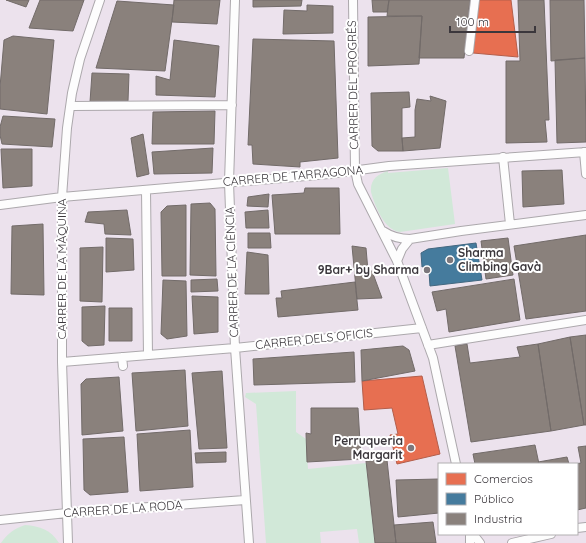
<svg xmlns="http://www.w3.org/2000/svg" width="586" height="543" viewBox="0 0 586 543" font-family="Quicksand,sans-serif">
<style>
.built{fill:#ece2ed;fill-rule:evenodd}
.green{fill:#d1e8d8}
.shops{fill:#e76f51;stroke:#b35e4b}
.public{fill:#457b9d;stroke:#426780}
.industry{fill:#8a817c;stroke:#726b69}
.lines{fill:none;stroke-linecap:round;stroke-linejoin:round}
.minor-casing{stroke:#aca8ac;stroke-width:10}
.minor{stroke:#fdfdfd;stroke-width:8}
.poi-dot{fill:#7c777c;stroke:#fff;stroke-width:1.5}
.labels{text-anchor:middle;stroke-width:4;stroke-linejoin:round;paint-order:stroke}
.street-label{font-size:12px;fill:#3b373c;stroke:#fff}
.poi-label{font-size:12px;font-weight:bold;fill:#3b373c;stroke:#fff;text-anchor:end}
</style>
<rect width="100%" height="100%" fill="#f4eff4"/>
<path class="built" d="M0 0H586V543H0ZM439 464H577V534H439Z"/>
<path class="green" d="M448 168 455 224 400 232C384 230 375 206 371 192 370 180 377 174 388 171V173Z
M296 391V432L306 439 308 469 366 463 375 543H359L357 529 320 532 321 543H266L256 404 245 397 246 393Z
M25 525C40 526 51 530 59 543H1C8 533 14 529 25 525Z"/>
<path class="shops" d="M479 0H511L518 57 473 53Z
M422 376 440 454 397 464 390 435 398 434 392 408 364 410 362 381Z"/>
<path class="public" d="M476 243 482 280 430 286 429 272H425L424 266 422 267 421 253 428 249Z"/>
<path class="industry" d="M6 0H29L26 7Z
M40 0H84L73 31 29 28Z
M174 0H220L217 24 172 22Z
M253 0H302L301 6 253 7Z
M372 0H389L387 12H373Z
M389 0H470L464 58H419L422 16H387Z
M518 0H544L549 120H545L547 142 506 143V61H520Z
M550 0H584L585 58 551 61Z
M117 1 174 5 165 71 96 68Z
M307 5 333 6V33L283 34 284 10 307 11Z
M422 16 419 64 368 66V17Z
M13 36 54 40 47 114 0 109V87L4 40Z
M253 39 334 41 338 158 300 162V167L253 164 252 145H248Z
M174 40 219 46 215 97 156 95V76L170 80Z
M585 58 586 142 557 143 555 60Z
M92 73 129 74 128 101 90 102Z
M409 92 410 107 402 108V138L403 151H378L372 146 371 93Z
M430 96 446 101 440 148 403 151 402 138 415 137V110L417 99 431 101Z
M215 111 214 144H152L153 112Z
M3 116 55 119 52 147 2 144 0 135V127Z
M143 134 149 174 137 177 131 138Z
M213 148 212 173 154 174 152 152Z
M1 149H32V186L3 188Z
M562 170 564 204 523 207 522 171Z
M305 188H339L340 234H275L272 195 304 193Z
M269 194 268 207 247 206 248 197Z
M210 203 215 209 216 276 190 275 191 204Z
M186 205V276H162L161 212 167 206Z
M127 210 131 235 105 234 104 224 85 222 88 212Z
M268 210 269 228H246L245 212Z
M43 224 44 295 11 294 12 226Z
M248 233H270L271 248H248Z
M586 235V311L526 319 514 246Z
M106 238 133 239 134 270 106 272Z
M508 238 513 275 486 279 481 241Z
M352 246 366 248 368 271H372L382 298 357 299Z
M103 247 102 302 80 301V248Z
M247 252 268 255 269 294H245Z
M217 279 218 291 191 292V280Z
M514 279 520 320 449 332 446 309 437 311 432 292Z
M163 280 186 281 187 336 167 339 161 334Z
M355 282 358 310 278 317 276 298H282L281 291Z
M192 296 218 297V332L194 334Z
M105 306 104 345 88 346 82 341V307Z
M109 308H132V341H109Z
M586 335V425H584L570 337Z
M570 337 584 425 551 431 538 344Z
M467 344 470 363 520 357 517 347 538 344 551 431 471 442 455 346Z
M403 346 409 350 415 371 362 381 361 350Z
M354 352 355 382 254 385 253 359Z
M185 370 188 426 136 431 132 373Z
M222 371 227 448 199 449 192 373Z
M119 377 123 431 82 435 81 384 86 379Z
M311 408H358L361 459 307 462 306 433 311 434Z
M190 430 193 487 140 491 137 434Z
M124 437 128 492 90 495 84 490 83 439Z
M535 445 539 464H475L473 454Z
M586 446V508L577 510V464H575L581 463 578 447Z
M226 452V462L196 463 195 453Z
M567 457 569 464H539L538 462Z
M387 460 396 543H375L366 461Z
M439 479V513L398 517 396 480Z
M433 522 436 543H396L394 525Z"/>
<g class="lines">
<defs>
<path id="minor" d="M235 0 229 182 235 348 249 543
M353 0 355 170 358 184 397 261 433 358 456 464
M469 51 475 0
M71 106 232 105
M584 152 586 174
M503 157 510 224
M146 190 148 355
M0 205 62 197 329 174 389 166 586 152
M383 231C392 237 399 239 410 239
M397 261 402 249 410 239 461 231 586 215
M428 345 586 320
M122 357 123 366
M62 362 235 348 422 328
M0 520 67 513 245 500
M577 528 586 527
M470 534V543
M473 534 480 543
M68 543 62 362V197L67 128 72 93 80 59 100 0
M512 543 551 534"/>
</defs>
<use href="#minor" class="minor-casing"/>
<use href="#minor" class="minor"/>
</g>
<g class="poi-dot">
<circle cx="450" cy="260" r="4"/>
<circle cx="427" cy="270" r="4"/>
<circle cx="411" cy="448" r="4"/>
</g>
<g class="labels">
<g class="street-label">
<text transform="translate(353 85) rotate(-91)" y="4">CARRER DEL PROGRÉS</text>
<text transform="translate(293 176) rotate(-5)" y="4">CARRER DE TARRAGONA</text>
<text transform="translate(62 269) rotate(-90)" y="4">CARRER DE LA MÀQUINA</text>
<text transform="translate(232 272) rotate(-92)" y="4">CARRER DE LA CIÈNCIA</text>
<text transform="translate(314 339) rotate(-6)" y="4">CARRER DELS OFICIS</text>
<text transform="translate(123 509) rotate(-4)" y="4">CARRER DE LA RODA</text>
</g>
<g class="poi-label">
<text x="458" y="257" text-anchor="start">Sharma<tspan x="458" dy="14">Climbing Gavà</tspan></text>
<text x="419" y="274">9Bar+ by Sharma</text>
<text x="403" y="445">Perruqueria<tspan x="403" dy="14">Margarit</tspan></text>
</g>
</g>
<rect x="438" y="463" width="140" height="72" fill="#ffffff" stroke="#b1afb1"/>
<rect x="446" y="473" width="20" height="12" fill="#e76f51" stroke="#b1afb1"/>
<text x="474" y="483" font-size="12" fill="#3b373c">Comercios</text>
<rect x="446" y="493" width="20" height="12" fill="#457b9d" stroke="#b1afb1"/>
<text x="474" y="503" font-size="12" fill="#3b373c">Público</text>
<rect x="446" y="513" width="20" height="12" fill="#8a817c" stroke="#b1afb1"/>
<text x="474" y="523" font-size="12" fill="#3b373c">Industria</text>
<path d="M450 26v6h85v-6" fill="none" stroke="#3b373c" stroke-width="2"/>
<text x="456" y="26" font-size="12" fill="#3b373c" stroke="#ffffff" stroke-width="3" paint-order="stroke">100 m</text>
</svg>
